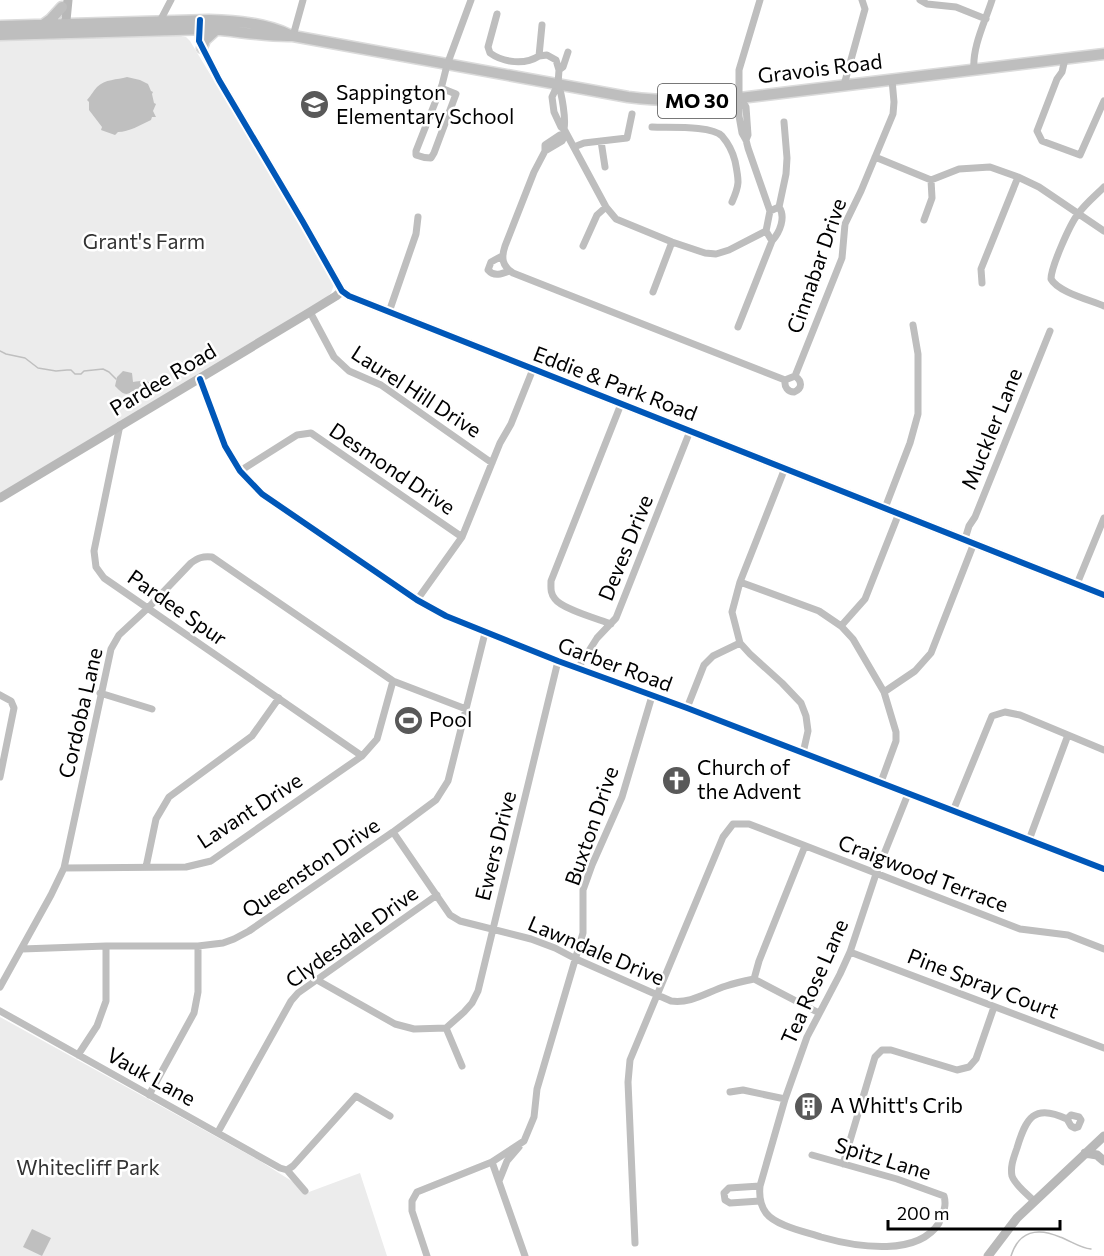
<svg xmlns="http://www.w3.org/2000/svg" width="1104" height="1256" viewBox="0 0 1104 1256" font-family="Commissioner,sans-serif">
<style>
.green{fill:#ececec}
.water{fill:#bfbfbf}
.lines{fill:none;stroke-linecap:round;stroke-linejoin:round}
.stream{stroke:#bfbfbf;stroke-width:1.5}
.primary-casing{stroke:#dbdbdb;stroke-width:13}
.street{stroke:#bebebe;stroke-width:7}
.secondary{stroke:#b8b8b8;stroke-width:9}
.primary{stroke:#bebebe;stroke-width:10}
.cycleway-casing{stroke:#fff;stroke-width:10}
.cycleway{stroke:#0057b8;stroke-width:6}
.labels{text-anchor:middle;stroke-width:5;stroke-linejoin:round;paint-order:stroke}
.shield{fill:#fff;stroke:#4c4c4c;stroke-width:1.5}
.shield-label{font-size:20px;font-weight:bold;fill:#000}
.street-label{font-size:21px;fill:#000;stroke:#fff}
.poi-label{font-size:21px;fill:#000;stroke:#fff;text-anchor:start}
.park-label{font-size:21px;fill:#333;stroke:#fff}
</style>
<rect width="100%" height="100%" fill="#fff"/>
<path class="green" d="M175 35 186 37 190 41 258 153 334 285 331 293 325 299 0 495V40Z
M0 1017 260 1161 309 1192 360 1173 387 1256H0Z"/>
<path class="water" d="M127 77 140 80 148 84 151 91 153 92 152 94 154 103 156 104 153 111 156 117H152L151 120C140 125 129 132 118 132L115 135 101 130 102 127 89 110V102L87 100C91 96 93 91 97 87 105 79 117 80 127 77Z
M123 371 132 373 133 382C143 381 149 379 155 388 151 389 146 387 141 388 127 392 128 400 115 386L117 377Z
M32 1229 51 1238 42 1256 23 1247Z"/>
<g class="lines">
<path class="stream" d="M0 351 6 354 25 358 38 368 56 371 67 370H71L75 374H81L84 371 103 369 109 372 116 379
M1011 1256C1019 1231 1037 1227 1060 1237 1071 1241 1080 1248 1091 1249"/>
<defs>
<path id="primary" d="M44 24 51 19 62 7
M0 26 209 20C237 21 265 23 290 35
M0 35 211 29C238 31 265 37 293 36L628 97C666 102 702 101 740 98L1104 54
M202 48 205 40 216 30"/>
</defs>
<use href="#primary" class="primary-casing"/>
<path class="street" d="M760 0 739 70V116L742 133 746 140 748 148 770 211
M920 0 927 4 956 7 986 19
M497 14 488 47 490 53C504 63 525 65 539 56
M160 21 171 0
M542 25 539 56 547 55 556 60 559 70 558 84 552 97 554 112 561 127 564 129 606 207 616 219 672 242 705 253 716 254 729 250 766 231
M293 36 303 0
M1065 59 1062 72 1057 79 1037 131 1042 141 1080 155 1104 101
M559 70 563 67 568 52
M974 70C972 47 985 22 992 0
M558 84C562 94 566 119 564 129
M844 85 865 9 862 0
M441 88 456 94 434 153 431 158C426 158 421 157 416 155V151L442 85 447 65 471 0
M740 98 746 107 748 135 746 140
M652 127C668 128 711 125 722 136 728 143 733 153 735 161 739 181 740 184 732 202
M566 134 560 135 545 145V151L534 172 505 246C501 258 502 266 513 273L785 380 795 376 842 258 845 224 861 191 893 114 894 102 892 80
M601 141 605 167
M574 147 584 143 627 138 632 114
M545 151 562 141 566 134
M875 157 931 180 959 169 990 167 1018 177 1039 187 1104 231
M1104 187C1095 196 1085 204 1078 214 1070 224 1051 267 1051 279 1058 292 1090 300 1104 306
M924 220 932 198 931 180
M772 241C780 232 786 217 779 207
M583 246 597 215 606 207
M502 256 491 262 488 270C494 277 502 274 509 271
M982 283 981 269 1018 177
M653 292 672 242
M310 312 334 357 349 371 381 385 492 463
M389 312 416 234 418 217
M738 327 772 241 766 231 770 211 779 207 786 174 787 158 784 122
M200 379 225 446 240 471 262 494 417 600 446 616 558 661 687 708 1104 869
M785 380C784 387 788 392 794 392 803 388 802 381 795 376
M120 425 94 551 96 567 104 578 362 756
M785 468 740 582 732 612 740 643 750 654 782 683 801 703 806 716 808 731 803 753
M240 471 297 435 311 433 462 537
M885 508 910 443 918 414V354L913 325
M965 539 969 526 975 517 1050 331
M740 582 819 611 841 626 853 639 884 692 896 732V741L881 782
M1077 584 1104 518
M417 600 462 537 500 443 511 424 533 369
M611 624C598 619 562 609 555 599 550 593 551 588 551 581L621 404
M841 626 865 599 899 513
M578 668 597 638 616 618 690 431
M884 692 915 671 931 653 974 543
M100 693 152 709
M0 695 11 701 14 708 0 777
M687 708 704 665 713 656 740 643
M953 811 992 716 1005 712 1020 715 1104 750
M393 832 450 915 460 921 531 939 555 948 576 959 671 1001C691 1004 707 992 726 986 735 983 744 981 754 979L819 1013
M1029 840 1068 735
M146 867 156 819 169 797 252 736 279 698
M64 868 186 867 211 861 362 756 377 739 393 681
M22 949 106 946H198L223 943 234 939 249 931 393 832 436 800 448 781 485 633
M850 952 1104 1048
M754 979 759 961 805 846
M317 980 395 1024 414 1029 446 1028 464 1012 472 1003 478 991 558 661
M0 987 51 895 64 868 111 649 119 635 148 608 191 563C198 558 202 556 212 557L393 681 466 709
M0 1011 280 1168 287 1170
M446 1028 462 1066
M78 1055 97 1026 106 1001V946
M730 1092 743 1090 785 1099
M149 1095 194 1013 198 992V946
M218 1132 291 1001 298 993 437 895
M812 1155 897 1179 944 1196C947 1206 943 1213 939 1223 918 1256 860 1248 821 1237 806 1232 776 1226 766 1213 760 1205 759 1196 760 1186L785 1099 807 1037 840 974 850 952 876 874 908 794
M492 1162 525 1256
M843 1164 875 1057 882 1050H891L957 1070 969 1067 976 1059 994 1007
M287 1170 293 1166 356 1096 390 1116
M287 1170 305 1191
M499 1181 507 1161 519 1147
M760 1186 729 1188 724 1193 725 1200 730 1203 760 1201
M1034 1201C1027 1194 1015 1185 1012 1176 1010 1166 1014 1157 1017 1148 1026 1118 1034 1103 1067 1119L1071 1126 1075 1128 1078 1127 1081 1120 1079 1117 1071 1115 1067 1119
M635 1243 628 1082 630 1060 723 837 733 824H749L1020 929 1068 935 1104 949
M427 1256 412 1211V1201L417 1192 492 1162 524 1141 534 1117 537 1089 583 933V890L592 865 622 797 652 696"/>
<path class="secondary" d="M199 22V41L219 80 303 222 342 291 349 296 1104 595
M65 31 68 0
M0 498 310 312 336 296 342 291
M1085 1153 1097 1155 1104 1161
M988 1256 1017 1218 1104 1136"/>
<use href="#primary" class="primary"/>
<defs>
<path id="cycleway" d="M200 20 199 41 219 80 303 222 342 291 349 296 1104 595
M200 379 225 446 240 471 262 494 417 600 446 616 558 661 687 708 1104 869"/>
</defs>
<use href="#cycleway" class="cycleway-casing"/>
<use href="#cycleway" class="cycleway"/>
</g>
<defs>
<symbol id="school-disc" viewBox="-11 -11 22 22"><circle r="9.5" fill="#595959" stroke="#fff"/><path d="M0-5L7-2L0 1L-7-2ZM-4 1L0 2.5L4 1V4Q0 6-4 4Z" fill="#fff"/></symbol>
<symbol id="stadium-disc" viewBox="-11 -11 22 22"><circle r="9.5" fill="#595959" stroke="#fff"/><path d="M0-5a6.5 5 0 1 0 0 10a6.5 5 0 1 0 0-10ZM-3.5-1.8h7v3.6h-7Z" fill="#fff"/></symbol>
<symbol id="church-disc" viewBox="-11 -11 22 22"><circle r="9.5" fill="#595959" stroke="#fff"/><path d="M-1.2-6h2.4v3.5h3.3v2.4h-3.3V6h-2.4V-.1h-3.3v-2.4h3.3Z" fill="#fff"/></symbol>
<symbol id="building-disc" viewBox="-11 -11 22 22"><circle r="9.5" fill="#595959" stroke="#fff"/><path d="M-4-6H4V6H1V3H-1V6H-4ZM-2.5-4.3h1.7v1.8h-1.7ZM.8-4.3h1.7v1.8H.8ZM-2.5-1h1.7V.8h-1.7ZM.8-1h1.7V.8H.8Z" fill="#fff"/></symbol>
</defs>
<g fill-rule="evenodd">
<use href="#school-disc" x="298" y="88" width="33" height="33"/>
<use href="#stadium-disc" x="392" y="704" width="33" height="33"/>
<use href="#church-disc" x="660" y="764" width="33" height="33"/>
<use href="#building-disc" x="792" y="1090" width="33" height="33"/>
</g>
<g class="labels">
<rect class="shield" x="658" y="84" width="78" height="34" rx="4.5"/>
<g class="shield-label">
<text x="697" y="108">MO 30</text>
</g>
<g class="street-label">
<text transform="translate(820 69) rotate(-7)" y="7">Gravois Road</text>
<text transform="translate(817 266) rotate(-71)" y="7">Cinnabar Drive</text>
<text transform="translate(163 380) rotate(-31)" y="7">Pardee Road</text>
<text transform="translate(615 384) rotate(21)" y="7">Eddie &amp; Park Road</text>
<text transform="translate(416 392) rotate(33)" y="7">Laurel Hill Drive</text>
<text transform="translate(992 429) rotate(-68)" y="7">Muckler Lane</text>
<text transform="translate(392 469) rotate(34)" y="7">Desmond Drive</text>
<text transform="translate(626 548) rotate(-68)" y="7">Deves Drive</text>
<text transform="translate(177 608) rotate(35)" y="7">Pardee Spur</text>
<text transform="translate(615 665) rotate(20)" y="7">Garber Road</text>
<text transform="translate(81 713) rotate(-77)" y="7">Cordoba Lane</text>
<text transform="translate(250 811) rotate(-33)" y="7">Lavant Drive</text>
<text transform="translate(592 826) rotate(-71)" y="7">Buxton Drive</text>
<text transform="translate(496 846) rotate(-76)" y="7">Ewers Drive</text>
<text transform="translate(311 868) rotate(-34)" y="7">Queenston Drive</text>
<text transform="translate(923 874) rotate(21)" y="7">Craigwood Terrace</text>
<text transform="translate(352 937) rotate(-36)" y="7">Clydesdale Drive</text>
<text transform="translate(596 951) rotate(23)" y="7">Lawndale Drive</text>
<text transform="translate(815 982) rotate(-66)" y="7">Tea Rose Lane</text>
<text transform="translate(983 984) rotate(21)" y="7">Pine Spray Court</text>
<text transform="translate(151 1077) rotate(29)" y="7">Vauk Lane</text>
<text transform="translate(883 1159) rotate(17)" y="7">Spitz Lane</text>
</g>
<g class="poi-label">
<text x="336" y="100">Sappington<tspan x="336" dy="24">Elementary School</tspan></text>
<text x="429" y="727">Pool</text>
<text x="697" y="775">Church of<tspan x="697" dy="24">the Advent</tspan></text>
<text x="830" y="1113">A Whitt's Crib</text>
</g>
<g class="park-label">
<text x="144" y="249">Grant's Farm</text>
<text x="88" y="1175">Whitecliff Park</text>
</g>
</g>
<path d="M888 1220v9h172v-9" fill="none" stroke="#000000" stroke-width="3"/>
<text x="897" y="1220" font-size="18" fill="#000000" stroke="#ffffff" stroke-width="4.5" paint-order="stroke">200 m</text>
</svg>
